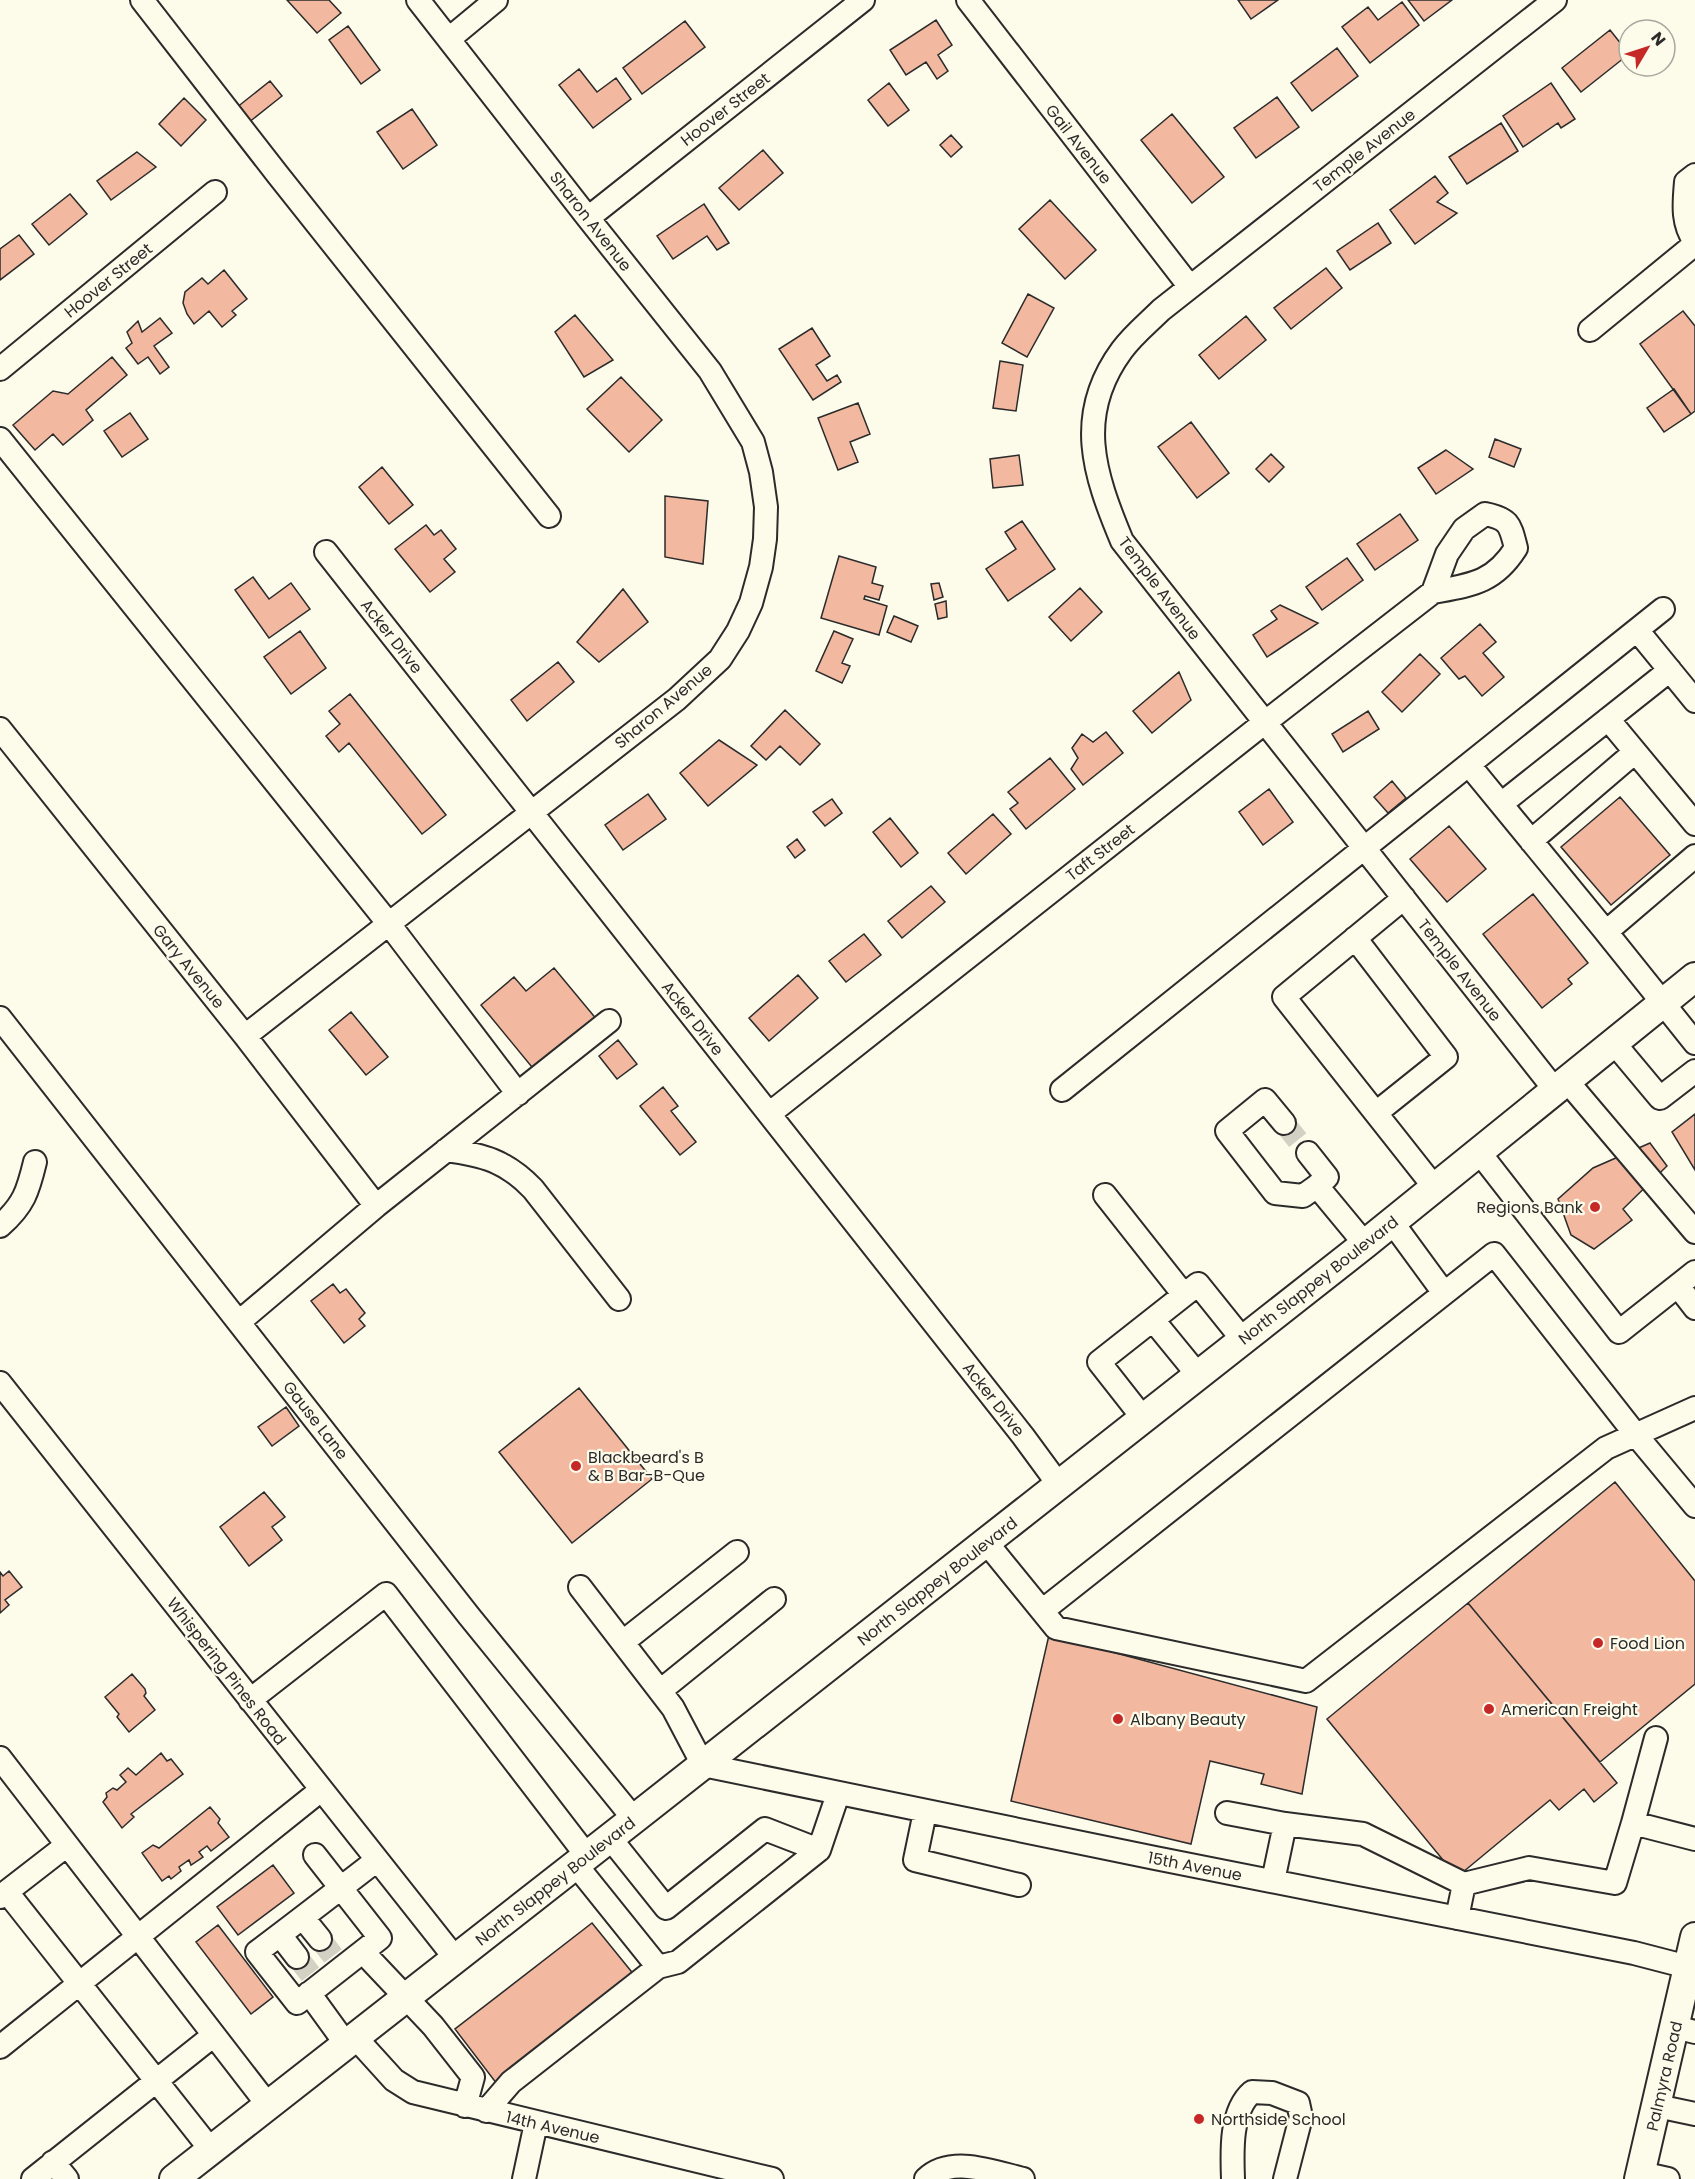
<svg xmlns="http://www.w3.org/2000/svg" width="1695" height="2179" viewBox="0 0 1695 2179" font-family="Poppins,sans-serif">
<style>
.building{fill:#f2b8a0;stroke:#2b2b2b;stroke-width:1.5}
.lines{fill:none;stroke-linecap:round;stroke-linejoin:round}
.minor-tunnel{stroke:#d3d1c4;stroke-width:22;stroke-dasharray:22 11;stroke-linecap:butt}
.minor-casing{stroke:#2b2b2b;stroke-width:26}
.major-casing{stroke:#2b2b2b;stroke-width:32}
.minor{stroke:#fdfbea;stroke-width:22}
.major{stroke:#fdfbea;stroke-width:28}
.poi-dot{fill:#c62828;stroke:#fdfbea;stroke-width:2}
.labels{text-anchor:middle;stroke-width:4.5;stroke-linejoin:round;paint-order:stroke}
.street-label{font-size:16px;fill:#2b2b2b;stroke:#fdfbea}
.poi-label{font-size:16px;fill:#2b2b2b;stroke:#fdfbea;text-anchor:start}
</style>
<rect width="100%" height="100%" fill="#fdfbea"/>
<path class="building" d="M287 0H329L341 13 317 33Z
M1238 0H1278L1251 19Z
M1408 0H1452L1424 21Z
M1402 2 1419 25 1370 63 1342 27 1368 7 1378 20Z
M936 20 952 45 938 55 948 71 937 79 926 62 906 75 890 50Z
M685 21 705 47 642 94 623 68Z
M348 26 380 70 361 84 329 40Z
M1610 30 1629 54 1581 92 1562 68Z
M1337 48 1358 76 1312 111 1291 83Z
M579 69 597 92 616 78 631 99 593 128 559 85Z
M270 81 282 96 248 123 236 108Z
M889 83 909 110 888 126 868 100Z
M1551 83 1575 119 1561 128 1558 123 1523 147 1503 116Z
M1277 97 1299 127 1256 158 1234 128Z
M184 98 206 120 181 146 159 124Z
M412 109 437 145 403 169 377 132Z
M1172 114 1224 177 1192 203 1141 140Z
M1501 123 1518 151 1467 184 1449 157Z
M951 135 962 147 951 157 940 145Z
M763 150 783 173 739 210 719 188Z
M137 152 156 167 111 200 97 181Z
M1435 176 1448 193 1437 202 1457 213 1415 244 1390 210Z
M70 194 87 214 49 245 32 224Z
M1050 200 1096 250 1065 279 1019 229Z
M704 204 729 243 717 250 707 236 673 259 657 236Z
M1378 223 1391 243 1350 270 1337 251Z
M19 235 34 254 0 280V249Z
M1326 268 1342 288 1291 329 1274 308Z
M224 270 247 299 232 311 236 315 222 327 209 311 194 324 187 314 183 303 185 292 202 278 208 284Z
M1028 294 1054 308 1027 357 1002 343Z
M1683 311 1695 326V411L1691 414 1640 344Z
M575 315 613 360 584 377 555 332Z
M1246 316 1266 340 1219 379 1199 355Z
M160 318 172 333 154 346 169 367 160 374 148 357 138 364 126 348 132 343 127 332 138 321 142 332Z
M812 328 830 356 816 365 827 381 837 375 841 382 813 400 779 349Z
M112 357 127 375 86 410 93 420 63 445 53 434 35 450 13 425 53 391 68 394Z
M1000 361 1023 365 1016 411 993 408Z
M621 377 662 420 629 452 587 409Z
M1674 389 1691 414 1664 432 1647 408Z
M858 403 870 434 850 442 858 462 838 470 818 418Z
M130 413 148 439 122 457 104 431Z
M1191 422 1229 473 1197 498 1158 447Z
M1495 439 1521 449 1514 467 1489 457Z
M1446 450 1473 469 1436 494 1418 468Z
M1271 454 1284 467 1269 482 1256 469Z
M1019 455 1023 485 993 488 990 459Z
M382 467 413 505 389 524 359 487Z
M665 496 708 501 703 564 665 557Z
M1400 514 1418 540 1375 570 1357 544Z
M1022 521 1055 569 1008 601 986 569 1016 549 1005 532Z
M426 525 434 535 441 530 456 549 444 559 455 572 430 592 395 549Z
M839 556 876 567 872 583 883 586 879 600 865 596 864 599 887 606 879 635 821 618Z
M1347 558 1363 580 1322 610 1306 587Z
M253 577 269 599 291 583 310 609 269 638 235 590Z
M939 583 943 597 934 600 931 584Z
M1080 588 1102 612 1071 641 1049 617Z
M623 589 648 622 599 662 577 642Z
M946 601 947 617 938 619 935 604Z
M1280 605 1318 623 1267 657 1253 635 1277 619 1271 611Z
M894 616 918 626 911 642 887 632Z
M1480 624 1496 642 1483 653 1504 677 1482 696 1465 676 1459 679 1441 658Z
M300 631 326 668 291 694 264 657Z
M834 631 853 639 842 663 850 666 842 683 816 671Z
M1420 654 1440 674 1402 712 1382 692Z
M558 662 574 682 527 721 511 700Z
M1179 672 1191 700 1152 733 1133 711Z
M350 694 446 815 422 834 349 743 339 752 326 736 340 724 329 711Z
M785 710 820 744 800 765 780 746 766 760 751 746Z
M1368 711 1379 729 1343 752 1332 734Z
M1106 732 1123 753 1083 785 1071 769 1078 758 1072 748 1082 734 1093 742Z
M719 740 757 765 708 806 680 773Z
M1050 758 1075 789 1026 829 1010 809 1018 803 1008 792Z
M1392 781 1406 798 1388 813 1374 797Z
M1269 789 1293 822 1263 845 1239 812Z
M648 794 666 819 623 850 605 825Z
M1620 797 1670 855 1611 905 1561 847Z
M832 799 842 813 825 826 813 812Z
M993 814 1011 834 966 874 948 853Z
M890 818 918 853 901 867 873 832Z
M1449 826 1486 869 1447 902 1410 859Z
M797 839 805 850 795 858 787 847Z
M931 886 945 902 902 938 888 921Z
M1533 894 1588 963 1568 979 1572 984 1542 1008 1483 934Z
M864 934 881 955 846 982 829 961Z
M554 968 598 1021 536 1072 481 1005 514 977 526 991Z
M798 975 818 998 769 1041 749 1018Z
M351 1012 388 1057 366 1075 329 1030Z
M618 1040 637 1064 617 1079 599 1056Z
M663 1087 678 1106 671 1111 696 1142 680 1155 640 1106Z
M1695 1114V1170L1672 1132Z
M1650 1143 1667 1166 1623 1209 1632 1220 1594 1249 1571 1235 1558 1199 1593 1168Z
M333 1284 340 1293 346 1289 365 1313 359 1319 365 1326 344 1343 311 1301Z
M579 1388 652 1479 572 1543 499 1452Z
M286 1407 299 1426 272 1446 258 1427Z
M1615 1482 1695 1581V1684L1600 1762 1468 1603Z
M264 1492 285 1517 272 1527 282 1540 249 1566 220 1527Z
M9 1571 22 1587 5 1600 9 1605 0 1613V1572L3 1576Z
M1468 1603 1617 1783 1594 1802 1584 1789 1559 1810 1550 1800 1457 1877 1327 1719Z
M1049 1635 1317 1707 1302 1794 1261 1784 1264 1774 1210 1761 1191 1844 1011 1801Z
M132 1674 145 1689 146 1693 144 1696 155 1710 129 1732 117 1717 119 1714 105 1697Z
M161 1753 167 1761 171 1759 183 1774 131 1814 134 1817 122 1828 103 1802 107 1797 106 1793 113 1788 117 1790 126 1782 120 1775 128 1768 136 1775Z
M210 1807 220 1819 218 1823 229 1837 211 1851 207 1846 199 1852 203 1857 191 1865 189 1860 179 1867 181 1871 171 1879 169 1876 162 1881 142 1853 153 1845 159 1848Z
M273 1865 294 1893 238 1935 217 1907Z
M592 1923 635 1976 497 2084 455 2029Z
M218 1925 273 1997 251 2014 196 1942Z"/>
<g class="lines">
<path class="minor-tunnel" d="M1284 1123 1308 1153
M320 1939 333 1956
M297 1957 311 1975"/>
<defs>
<path id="minor" d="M142 0 278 175 549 516
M968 0 1190 287
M1555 0 1161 310C1148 323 1133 335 1122 350 1074 415 1094 474 1122 541L1555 1090
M449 39 496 0
M1695 175 1686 182C1684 205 1682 223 1695 242
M588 218 863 0
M1590 330 1695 244
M0 369 215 192
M0 439 389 924 518 1094
M326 552 1023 1436 1059 1485
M1637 630 1695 701
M1608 719 1695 824
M0 729 245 1036 376 1206
M1469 765 1606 932 1695 856
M1501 804 1670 670
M1531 841 1635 752
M1404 898 1284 997 1435 1188
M1606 932 1695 1043
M1355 938 1446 1057 1376 1113
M0 1018 469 1616 634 1819
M245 1036 677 699 720 659 738 631 751 603 761 567 765 539 766 507 761 472 753 442 710 371 588 218 418 0
M1614 1043 1660 1098 1695 1071
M1567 1081 1695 1232
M1062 1090 1663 609
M769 1114 1268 720 1433 592C1471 585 1494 583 1516 548 1510 525 1510 519 1485 514L1464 529 1447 554 1433 592
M1284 1123 1265 1100 1227 1131 1275 1193 1303 1196 1317 1186 1365 1244
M446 1150C484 1155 506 1161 533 1189L619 1299
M1479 1152 1619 1332 1695 1272
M1308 1153 1327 1177 1317 1186
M1105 1195 1184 1295
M1392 1222 1444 1293
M0 1226C24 1205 28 1191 35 1162
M1678 1286 1695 1308
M1153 1320 1198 1375
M239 1322 376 1206 609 1021
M0 1383 455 1958
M1143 1418 1099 1362 1198 1284 1243 1340
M986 1542 1056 1628 1306 1681 1606 1448 1695 1408
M580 1587 673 1708 703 1765 1155 1858 1634 1953 1688 1967
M1042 1611 1494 1254 1636 1435 1695 1506
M623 1642 737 1552
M660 1691 774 1599
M250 1700 386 1594 587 1856
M1656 1738 1633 1823 1695 1839
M0 1758 268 2105
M925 1812 915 1860 1019 1885
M1227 1813 1285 1824 1363 1834 1464 1884
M610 1838 666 1908 765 1829 819 1850
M315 1855 380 1938 297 2003 257 1952C297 1922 337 1891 377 1860
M576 1865 658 1967
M1273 1881 1285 1824
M7 1892 211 2150
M0 1897 67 1845
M303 1918 320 1939
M1457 1918 1464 1884 1529 1868 1615 1883 1633 1823
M280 1935 297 1957
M363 1952 433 2026 473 2077 465 2106
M309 1993 346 2044
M1675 2027 1695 2032
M355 2037 394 2080 413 2092 772 2179
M0 2047 321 1790
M1657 2106 1695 2114
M486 2111 511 2082 658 1967 678 1962 819 1850 838 1794
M53 2162 67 2179
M1641 2173 1668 2179
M33 2179 214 2035
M524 2179 536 2123
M926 2179C951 2155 994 2172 1023 2179
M1233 2179C1232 2152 1230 2111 1252 2092L1272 2093 1298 2103 1301 2117 1285 2179"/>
<path id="major" d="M174 2179 634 1819 1365 1244 1695 977
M1639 2179 1695 1937"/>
</defs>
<use href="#minor" class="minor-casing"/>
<use href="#major" class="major-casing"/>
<use href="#minor" class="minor"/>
<use href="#major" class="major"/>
</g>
<g class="poi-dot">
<circle cx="1595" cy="1207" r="6"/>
<circle cx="576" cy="1466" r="6"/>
<circle cx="1598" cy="1643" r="6"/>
<circle cx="1489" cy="1709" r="6"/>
<circle cx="1118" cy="1719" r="6"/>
<circle cx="1199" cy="2119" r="6"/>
</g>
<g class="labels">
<g class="street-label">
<text transform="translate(725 109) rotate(-38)" y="6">Hoover Street</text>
<text transform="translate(1079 144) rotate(52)" y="6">Gail Avenue</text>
<text transform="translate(1364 150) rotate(-38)" y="6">Temple Avenue</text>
<text transform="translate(591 221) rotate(52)" y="6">Sharon Avenue</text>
<text transform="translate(108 280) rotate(-39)" y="6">Hoover Street</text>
<text transform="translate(1160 588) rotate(53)" y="6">Temple Avenue</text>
<text transform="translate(392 636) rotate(52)" y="6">Acker Drive</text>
<text transform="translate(663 706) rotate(-40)" y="6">Sharon Avenue</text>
<text transform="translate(1100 852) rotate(-38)" y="6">Taft Street</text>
<text transform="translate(189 966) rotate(51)" y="6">Gary Avenue</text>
<text transform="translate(1460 970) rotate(52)" y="6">Temple Avenue</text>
<text transform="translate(693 1018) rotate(52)" y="6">Acker Drive</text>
<text transform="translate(1318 1280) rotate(-38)" y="6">North Slappey Boulevard</text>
<text transform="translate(994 1399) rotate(52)" y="6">Acker Drive</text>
<text transform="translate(316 1420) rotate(52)" y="6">Gause Lane</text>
<text transform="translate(937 1581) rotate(-38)" y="6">North Slappey Boulevard</text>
<text transform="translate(227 1671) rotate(52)" y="6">Whispering Pines Road</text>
<text transform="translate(1195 1866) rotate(11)" y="6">15th Avenue</text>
<text transform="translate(555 1881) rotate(-38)" y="6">North Slappey Boulevard</text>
<text transform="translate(1664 2076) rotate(-77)" y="6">Palmyra Road</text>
<text transform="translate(553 2127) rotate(13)" y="6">14th Avenue</text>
</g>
<g class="poi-label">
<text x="1583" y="1213" text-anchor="end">Regions Bank</text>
<text x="588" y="1463">Blackbeard's B<tspan x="588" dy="18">&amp; B Bar-B-Que</tspan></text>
<text x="1610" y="1649">Food Lion</text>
<text x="1501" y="1715">American Freight</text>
<text x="1130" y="1725">Albany Beauty</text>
<text x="1211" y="2125">Northside School</text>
</g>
</g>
<g transform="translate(1647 48) rotate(51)"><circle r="28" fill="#fdfbea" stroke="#a9a89e" stroke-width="1.5"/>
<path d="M0-4.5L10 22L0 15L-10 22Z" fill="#c62828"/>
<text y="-9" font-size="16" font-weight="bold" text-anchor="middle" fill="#2b2b2b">N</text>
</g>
</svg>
